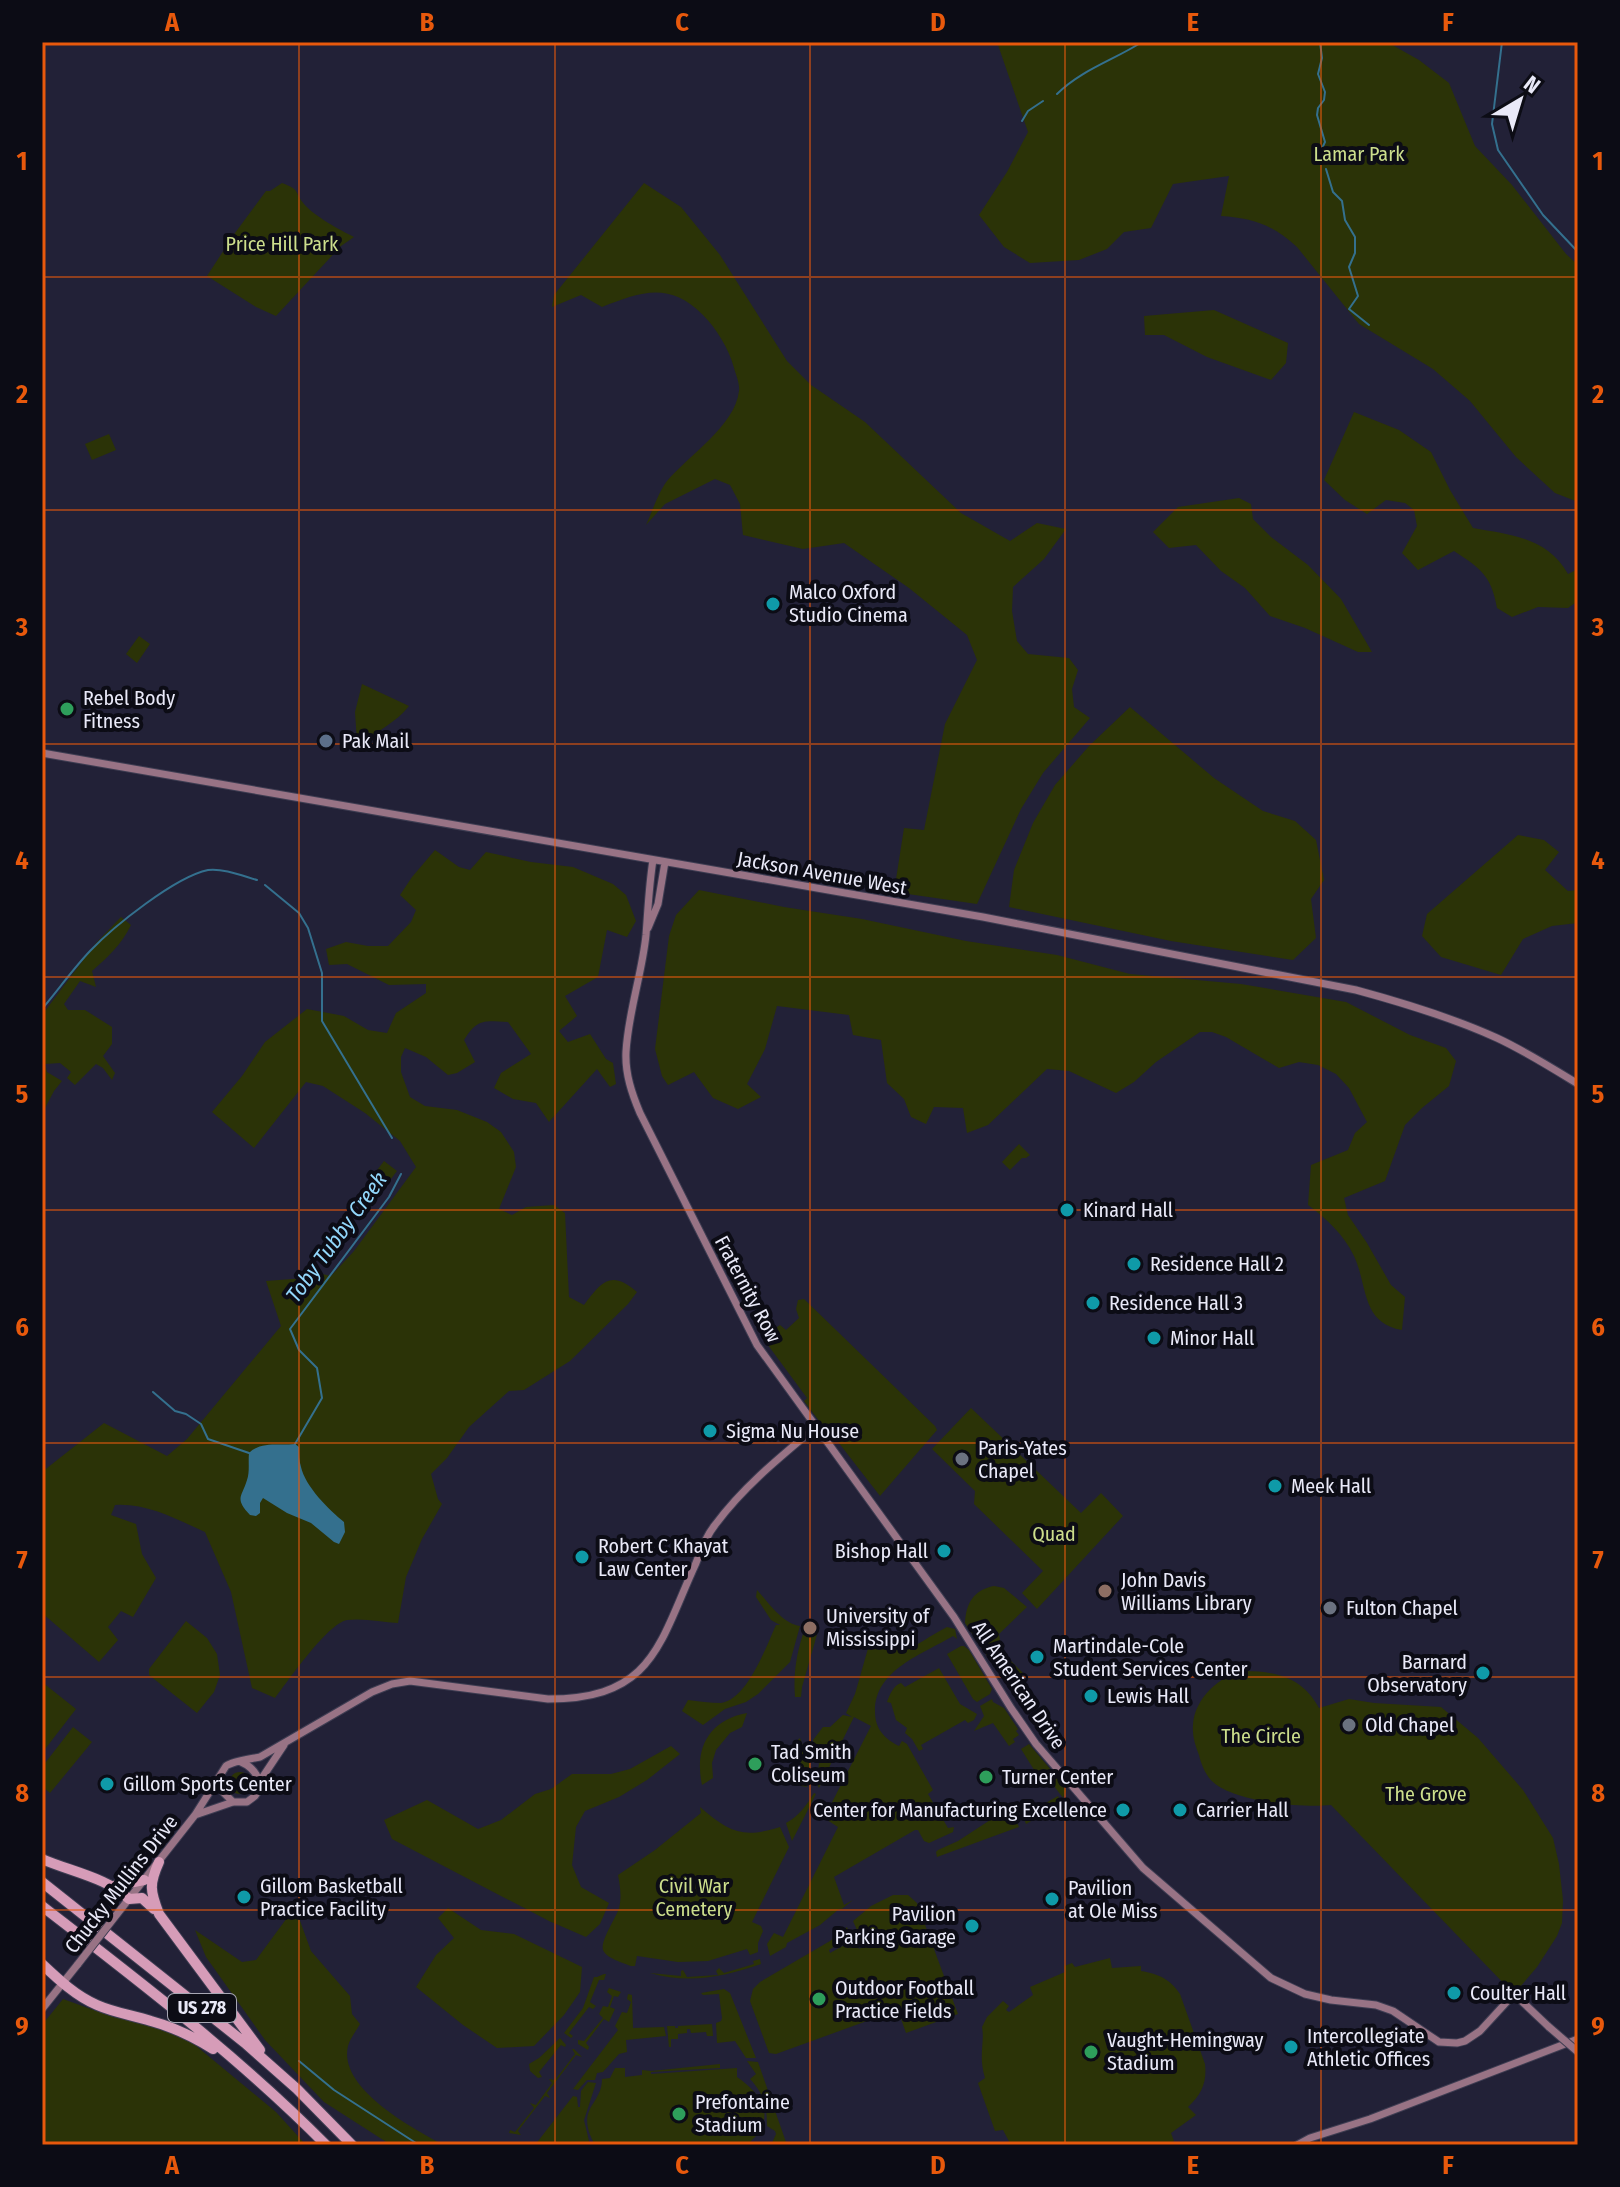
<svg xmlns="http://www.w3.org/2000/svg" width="1620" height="2187" viewBox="0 0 1620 2187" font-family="'Fira Sans Condensed',sans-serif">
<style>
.green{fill:#2b3307}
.water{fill:#34708e}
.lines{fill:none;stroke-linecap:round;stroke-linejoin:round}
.stream{stroke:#34708e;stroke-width:2}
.secondary-casing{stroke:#3e3d52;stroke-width:9}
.highway-casing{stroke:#3e3d52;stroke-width:12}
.secondary{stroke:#987385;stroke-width:7}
.highway{stroke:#d69cb8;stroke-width:10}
.secondary-bridge-casing{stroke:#3e3d52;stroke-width:9;stroke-linecap:butt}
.secondary-bridge{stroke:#987385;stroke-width:7}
.grid{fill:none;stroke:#e8590c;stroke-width:2;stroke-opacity:0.55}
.culture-dot{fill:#0f9aa8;stroke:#0c0c15;stroke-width:3}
.leisure-dot{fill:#2e9e5b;stroke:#0c0c15;stroke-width:3}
.service-dot{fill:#5c6f8a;stroke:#0c0c15;stroke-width:3}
.worship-dot{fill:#6b7280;stroke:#0c0c15;stroke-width:3}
.education-dot{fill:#8d6e63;stroke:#0c0c15;stroke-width:3}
.labels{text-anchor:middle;stroke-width:8;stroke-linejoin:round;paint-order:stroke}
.shield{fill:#0c0c15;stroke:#a7a7b4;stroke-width:2}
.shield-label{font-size:18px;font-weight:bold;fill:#e9e9f8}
.park-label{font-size:20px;fill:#ccde8c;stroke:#0c0c15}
.poi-label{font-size:20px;fill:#e9e9f8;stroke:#0c0c15;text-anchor:start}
.street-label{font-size:20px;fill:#e9e9f8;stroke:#0c0c15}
.water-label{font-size:22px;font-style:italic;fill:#92d7fb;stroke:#0c0c15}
.neatline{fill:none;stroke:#e8590c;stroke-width:3}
.grid-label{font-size:26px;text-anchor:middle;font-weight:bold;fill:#e8590c}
</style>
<rect width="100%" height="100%" fill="#222137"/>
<path class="green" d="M997 42H1387L1419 60 1449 83 1475 146 1512 185 1566 254 1578 265V502L1555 493 1516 457 1470 401 1433 369 1359 324 1297 247C1273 225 1253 218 1221 216L1229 176 1173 184 1151 228 1124 232 1107 249 1079 260 1030 263 1004 247 979 215 1007 172 1028 132Z
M282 183C301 190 294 192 304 204 314 216 340 230 354 237L341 246 276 316 256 307 207 276 235 233 266 191H270Z
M644 183 681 207 720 255 787 361 811 385 865 422 961 513 1010 541 1037 523 1066 529 1044 559 1013 587 1012 611 1017 641 1028 654 1069 658 1078 670 1072 689 1074 707 1090 718 1043 773 1021 809 977 904 894 892 904 828 924 830 945 724 977 660 967 635 909 588 844 543 803 549 743 535 740 504 730 485 715 479 665 504 646 525C652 512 658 493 667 481 688 456 735 426 739 391 740 384 736 375 734 368 729 349 716 328 703 315 669 281 641 292 602 307L581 295 552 307 554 295Z
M1214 310 1288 343 1286 363 1271 380 1207 357 1164 335H1145L1144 316Z
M1354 412 1399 430 1431 452 1450 490 1473 528C1511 535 1547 537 1568 574L1578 569V601L1568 608 1538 607 1512 617 1497 608C1491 575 1481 569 1454 551L1418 570 1402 553 1417 526 1414 510 1405 503 1386 500 1367 514 1345 500 1324 480Z
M109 434 116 450 92 460 85 444Z
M1239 498 1251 504 1253 519 1271 537 1308 565 1341 599 1372 652H1358L1305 628 1270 616 1245 588 1221 571 1196 545 1169 548 1153 532 1178 507Z
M139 636 150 644 137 663 126 654Z
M362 684 409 706C396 723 377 730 362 745L357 742 355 712Z
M1130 707 1214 778 1263 811 1295 821 1316 840 1324 880 1311 899 1316 938 1293 960 1171 941 1009 907 1014 870 1033 823 1055 785 1089 746Z
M1518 835 1544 840 1559 852 1545 870 1568 891 1578 890V923L1552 926 1523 939 1501 975 1441 957 1422 936 1427 914Z
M435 850 459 867 470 870 486 852 531 862 573 867 613 884 626 895 636 921 627 937 607 930 598 977 565 996 577 1016 559 1031 568 1042 590 1034 606 1059 613 1063 616 1084 610 1087 597 1069 549 1122 536 1103 513 1099 494 1088 501 1073 531 1054 508 1022C484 1021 478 1018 464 1040L475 1062 457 1073 448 1075 426 1057 405 1048 401 1057V1072L410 1097 425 1106 457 1110 487 1122 501 1132 514 1152 516 1167 499 1209 512 1215 526 1207 554 1205 565 1213 569 1297 584 1305C602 1281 611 1270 637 1292L628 1304 570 1361 524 1390 509 1391 469 1427 447 1458 431 1474 438 1499 442 1504 422 1539 406 1577 398 1623C382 1622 364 1618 347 1620 327 1624 289 1680 275 1698L252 1688 231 1592 205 1532C176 1519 147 1503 115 1505L111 1515 136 1524 142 1554 156 1578 133 1617 121 1611 108 1627 118 1640 99 1662 42 1613V1472L104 1423 167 1456 187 1439 281 1326 266 1281 305 1278 313 1272 331 1276 354 1251 416 1167 400 1141 365 1113 323 1086 306 1082 254 1148 212 1112 242 1076 265 1042 307 1009 344 1016 368 1030 387 1033 396 1013 426 993V984L389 985 347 964 329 965 326 949 346 942 368 946H388L411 922 416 910 400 895 412 877Z
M699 890 784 907 862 919 966 941 1057 955 1130 974 1241 984 1346 1002 1410 1035 1446 1048 1456 1061 1449 1086 1422 1108 1405 1125 1385 1181 1344 1198 1348 1215 1367 1243 1391 1285 1405 1297 1402 1330C1361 1323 1368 1286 1354 1256 1344 1235 1327 1219 1308 1205L1311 1165 1348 1150 1355 1133 1367 1122 1349 1088 1336 1074 1318 1065 1299 1062 1279 1068 1226 1037 1212 1032H1200L1156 1062 1134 1082 1116 1093 1069 1071 1047 1069 988 1125 967 1133 963 1108 934 1107 926 1124 911 1117 904 1099 887 1083 881 1040 853 1035 849 1015 777 1006 765 1049 747 1084 761 1097 738 1109 713 1098 694 1072 668 1085 662 1076 655 1049 669 936 676 915Z
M121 917 131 925C121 945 108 957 92 971L96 987 80 981 64 1004 68 1010H85L112 1027V1044L103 1056 115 1073 112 1080 103 1068 96 1064 75 1085 67 1078 71 1072 60 1063 45 1064 47 1072 62 1081 54 1091 44 1110 42 1108V1015L96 943Z
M1019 1144 1030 1155 1026 1158H1022L1010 1170 1002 1162Z
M384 1161 397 1171 381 1192 368 1182Z
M804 1299 935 1426 937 1430 880 1496 835 1438H832L804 1401 807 1398 762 1337 780 1325 786 1330 799 1318 796 1309 798 1300Z
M971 1408 1081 1513 1101 1493 1123 1516 1037 1609 1022 1593 1043 1571 974 1504 975 1491 932 1449Z
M994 1586 1004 1588 1027 1607 999 1634 1002 1652 1023 1673 1020 1687 995 1668 965 1623C966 1604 973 1590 994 1586Z
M757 1590C769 1603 782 1623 800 1626L790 1662 758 1694 746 1702 725 1709 703 1725 682 1711 688 1700C698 1701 710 1703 721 1703 747 1700 766 1647 776 1625H780L771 1620 756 1597Z
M186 1621 207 1638 217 1654 220 1675 214 1692 197 1713 149 1675V1669Z
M947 1627 955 1629 957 1639 953 1636C923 1654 874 1670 875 1712 875 1729 885 1739 899 1746L902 1741 907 1744 933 1790 928 1794 948 1828 954 1827 953 1832 929 1843 924 1841 918 1830H915L834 1877 844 1905 853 1900 842 1909H839L820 1925 787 1943 786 1947 770 1956 767 1944 774 1933 783 1937 838 1827 824 1818 871 1726 854 1717 819 1788 816 1783 819 1764 813 1740 823 1727H830L843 1715 852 1717 846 1713 855 1694 869 1645C912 1657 912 1645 947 1627Z
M805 1628 818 1631 802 1687 801 1697H795C793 1672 797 1651 805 1628Z
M961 1646H964L969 1650 992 1689 990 1694 977 1702 973 1699 947 1654Z
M939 1668 960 1704 977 1714 974 1720 968 1723 965 1720 921 1745 923 1749 919 1751 912 1739 905 1733 907 1728 896 1720 891 1703 887 1702C890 1694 893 1686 901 1683L905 1687Z
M1244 1671C1277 1671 1303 1678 1319 1708L1349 1699 1374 1703 1441 1707 1478 1738 1523 1790 1553 1838 1559 1864 1563 1900 1562 1923 1557 1936 1537 1967 1514 1994 1331 1805C1302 1808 1235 1802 1213 1782 1206 1776 1201 1764 1199 1755 1195 1745 1192 1735 1193 1725 1194 1699 1220 1675 1244 1671Z
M42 1682 76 1709 42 1753Z
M992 1699 993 1702 1004 1708 1018 1729 1016 1731 1019 1735 1013 1739 1015 1742 1009 1746 993 1723 974 1731 984 1716 980 1706Z
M747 1713 742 1727 730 1733 716 1750 712 1763 713 1778 702 1785C694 1748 709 1720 747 1713Z
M73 1727 92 1742 50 1793 42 1786V1767Z
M800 1738 810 1763 807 1787 801 1786V1764L793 1744Z
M1029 1744 1062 1783 1066 1791 1063 1798 1048 1778 1041 1781 1021 1749Z
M671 1746 680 1754 647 1780 619 1797 585 1811 576 1827 572 1865 581 1887 609 1903 600 1924 586 1937 549 1921 392 1839 384 1820 427 1800 478 1829 501 1820 535 1794 551 1789 572 1774H611L630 1769Z
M229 1783a11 11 0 1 1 22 0a11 11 0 1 1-22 0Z
M814 1793 816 1794 792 1841 786 1823C799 1816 806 1806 814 1793Z
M1058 1796 1060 1800 1047 1812 1026 1824 1021 1811 1022 1809 1026 1814Z
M700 1807C729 1832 742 1839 780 1827L789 1847 752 1922 761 1926 763 1931 758 1943V1952L750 1955 747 1949 708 1961 678 1962 637 1956 635 1966H631C623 1963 606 1958 603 1950 600 1941 616 1918 619 1908 622 1897 620 1886 618 1875L655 1850 701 1813Z
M1010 1807 1019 1827 937 1857 936 1852 938 1850 958 1841Z
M893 1895H908L917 1903 958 2014 906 2033 896 2005 888 2008 889 2013 776 2054 769 2053 750 2001 753 1989 760 1982 830 1941 847 1927 850 1936 829 1950 830 1953 850 1942 856 1943 859 1949 864 1946 853 1921 871 1906Z
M295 1907 311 1951 350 1996 352 2014 360 2024C356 2031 350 2039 348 2046 338 2087 409 2126 438 2142L440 2145H391L324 2102 265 2040 206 1957 195 1930 242 1962 256 1960Z
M448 1908 481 1930 514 1934 582 1967 580 1992 564 2015 534 2046 497 2048 463 2025 416 1987 436 1955 454 1938 438 1918Z
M1110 1958 1112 1968 1141 1966V1971C1159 1974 1170 1979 1180 1994L1205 2064C1207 2082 1202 2094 1188 2107L1196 2115 1171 2133 1174 2141 1165 2145H1011L1003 2130 995 2131 978 2083 985 2078C978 2055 985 2043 982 2027L987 2017 1003 2001 1009 2006 1006 2010 1009 2012 1033 1995 1030 1987 1065 1972 1064 1966 1072 1963 1075 1967Z
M760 1959 761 1964C724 1977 688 1984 650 1973L681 1976V1971L683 1970 687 1977 718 1975 716 1971 719 1968 724 1973 754 1964 753 1961Z
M604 1974H606L604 1980H599L590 2002 596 2006 593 2009 589 2007 569 2033 573 2036 571 2038 564 2033 583 2008 594 1977H597Z
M609 1988 621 1992 618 1997 614 1996 610 2007 615 2009 609 2022 604 2019 586 2043 589 2047 588 2050 578 2044V2040L584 2041 603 2018 599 2014 603 2006 608 2007 612 1996 607 1992Z
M724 1989 730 1993 756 2058H746L735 2041 717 2043 716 2023 721 2021 722 2018 719 1994 703 1995 701 1993Z
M628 1994 632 1995 633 2028 664 2027 666 2036 626 2040 627 2052 619 2054 603 2072 597 2073 595 2080H587L578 2090 573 2089 618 2030 615 2026 622 2012 627 2013 631 2002 627 1999Z
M63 1999 113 2017 161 2026 195 2045 276 2112 306 2145H42V2025Z
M712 2024 713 2036H707L706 2032 691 2033 690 2029H687V2033L678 2034V2039H671V2047H669L667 2026H675V2028H678V2026Z
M560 2038 566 2045 565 2047 561 2045 539 2072 542 2077 538 2078 530 2071 529 2064 539 2058Z
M572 2049H574L582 2057 576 2055 547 2093 550 2098 545 2096 518 2131 521 2135 509 2133 510 2130 515 2132 534 2108 530 2103 536 2105 552 2083 549 2079 555 2080 575 2054Z
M747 2061 758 2062 787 2145H771L776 2134 775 2131 767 2126C767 2106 764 2094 750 2079L756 2074Z
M720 2064V2068L651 2072V2074L737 2068V2077C757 2091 776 2111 756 2136 753 2139 750 2142 747 2145H595C574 2107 602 2106 602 2079L610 2078 615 2068H625V2077L642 2075V2070L651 2071Z
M588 2082 596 2083 584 2120 590 2145H535L573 2096 577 2097 578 2107H580L581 2091Z"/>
<path class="water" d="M295 1444 299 1447C299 1454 299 1461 301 1467 305 1486 329 1510 344 1522L345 1532 339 1544 334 1542 311 1523 287 1513 263 1498 260 1503V1513L256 1516 250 1515C234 1498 242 1497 247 1480 250 1471 248 1462 249 1453 261 1441 279 1446 295 1444Z"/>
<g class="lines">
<path class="stream" d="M1320 42 1322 58 1318 74 1325 92 1324 100 1318 108 1317 115 1325 142C1321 150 1319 155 1323 163
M1502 42 1492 124 1498 150 1543 215 1578 252
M1057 94C1081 70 1114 60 1142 42
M1022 121 1028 111 1043 101
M1326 169 1333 192 1342 201 1345 220 1355 237V253L1349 267 1358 296 1349 309 1369 325
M265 885 299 913 308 928 322 973V1021L392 1138
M42 1009C58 990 73 969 90 951 114 926 175 877 208 870 223 868 243 876 257 880
M153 1392 175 1411 186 1414 201 1424 208 1439 249 1453
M295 1444 322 1398 317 1368 299 1350 290 1329 389 1197 401 1174
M299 2061 334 2090 419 2145"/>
<defs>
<path id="secondary" d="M42 753 983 917 1356 990C1404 1003 1451 1017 1497 1038 1525 1051 1552 1068 1578 1084
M653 860C649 885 648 910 646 935 642 974 628 1013 626 1052 625 1074 632 1094 640 1113L757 1345 954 1617 1011 1708 1036 1744 1143 1868 1271 1978 1305 1994 1331 2000 1376 2005 1393 2011 1439 2042 1457 2043 1465 2041 1480 2031 1514 1994 1549 2027
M648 928 658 904 665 862
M218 1780 223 1792 233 1802
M260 1781 284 1745
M195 1815 233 1802H247L255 1796 260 1788C259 1775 253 1767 241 1762
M121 1909 195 1815 226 1766C233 1761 250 1759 260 1757L372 1692 392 1684 410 1681 548 1699C654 1699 659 1643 696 1563 701 1550 706 1536 715 1525 743 1487 780 1457 816 1427
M42 2009 78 1964
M1297 2145 1310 2138 1370 2119 1578 2039"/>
<path id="highway" d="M42 1859C69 1871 108 1878 129 1899L142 1898 154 1909
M159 1862C149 1884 150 1891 159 1914L260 2050
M42 1882 245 2043 297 2089 352 2145
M114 1886 144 1880
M42 1906C140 1982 239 2057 326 2145
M42 1964C59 1980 76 1996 97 2005 115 2013 133 2015 151 2021 173 2027 194 2037 213 2049"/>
</defs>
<use href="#secondary" class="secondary-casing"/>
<use href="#highway" class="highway-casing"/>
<use href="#secondary" class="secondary"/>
<use href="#highway" class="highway"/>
<defs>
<path id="secondary-bridge" d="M78 1964 121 1909
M1549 2027 1578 2052"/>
</defs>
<use href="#secondary-bridge" class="secondary-bridge-casing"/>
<use href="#secondary-bridge" class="secondary-bridge"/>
</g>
<path class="grid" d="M299 42V2145M555 42V2145M810 42V2145M1065 42V2145M1321 42V2145M42 277H1578M42 510H1578M42 744H1578M42 977H1578M42 1210H1578M42 1443H1578M42 1677H1578M42 1910H1578"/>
<g class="culture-dot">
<circle cx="773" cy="604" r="8"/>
<circle cx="1067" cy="1210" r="8"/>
<circle cx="1134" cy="1264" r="8"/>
<circle cx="1093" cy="1303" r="8"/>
<circle cx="1154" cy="1338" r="8"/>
<circle cx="710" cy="1431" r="8"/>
<circle cx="1275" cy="1486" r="8"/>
<circle cx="944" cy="1551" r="8"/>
<circle cx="582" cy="1557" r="8"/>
<circle cx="1037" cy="1657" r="8"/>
<circle cx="1483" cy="1673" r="8"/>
<circle cx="1091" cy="1696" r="8"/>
<circle cx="107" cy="1784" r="8"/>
<circle cx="1123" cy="1810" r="8"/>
<circle cx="1180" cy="1810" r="8"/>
<circle cx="244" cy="1897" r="8"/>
<circle cx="1052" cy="1899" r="8"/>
<circle cx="972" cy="1926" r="8"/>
<circle cx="1454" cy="1993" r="8"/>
<circle cx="1291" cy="2047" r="8"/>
</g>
<g class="leisure-dot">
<circle cx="67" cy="709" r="8"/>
<circle cx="755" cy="1764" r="8"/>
<circle cx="986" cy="1777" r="8"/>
<circle cx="819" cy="1999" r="8"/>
<circle cx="1091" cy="2052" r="8"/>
<circle cx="679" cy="2114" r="8"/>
</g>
<circle class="service-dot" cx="326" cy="741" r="8"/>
<g class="worship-dot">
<circle cx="962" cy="1459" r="8"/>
<circle cx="1330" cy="1608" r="8"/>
<circle cx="1349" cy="1725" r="8"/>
</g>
<g class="education-dot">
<circle cx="1105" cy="1591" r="8"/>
<circle cx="810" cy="1628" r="8"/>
</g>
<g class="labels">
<rect class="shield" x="168" y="1994" width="68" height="28" rx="6"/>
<g class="shield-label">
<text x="202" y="2014">US 278</text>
</g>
<g class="park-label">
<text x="1359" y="161">Lamar Park</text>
<text x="282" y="251">Price Hill Park</text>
<text x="1054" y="1541">Quad</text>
<text x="1261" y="1743">The Circle</text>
<text x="1426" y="1801">The Grove</text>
<text x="694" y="1893">Civil War<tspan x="694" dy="23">Cemetery</tspan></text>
</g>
<g class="poi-label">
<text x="789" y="599">Malco Oxford<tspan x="789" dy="23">Studio Cinema</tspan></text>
<text x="83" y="705">Rebel Body<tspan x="83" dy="23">Fitness</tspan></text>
<text x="342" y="748">Pak Mail</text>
<text x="1083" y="1217">Kinard Hall</text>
<text x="1150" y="1271">Residence Hall 2</text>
<text x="1109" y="1310">Residence Hall 3</text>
<text x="1170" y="1345">Minor Hall</text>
<text x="726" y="1438">Sigma Nu House</text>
<text x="978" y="1455">Paris-Yates<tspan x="978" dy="23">Chapel</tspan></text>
<text x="1291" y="1493">Meek Hall</text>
<text x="598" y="1553">Robert C Khayat<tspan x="598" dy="23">Law Center</tspan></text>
<text x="928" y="1558" text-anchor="end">Bishop Hall</text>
<text x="1121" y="1587">John Davis<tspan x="1121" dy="23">Williams Library</tspan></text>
<text x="1346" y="1615">Fulton Chapel</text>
<text x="826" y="1623">University of<tspan x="826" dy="23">Mississippi</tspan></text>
<text x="1053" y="1653">Martindale-Cole<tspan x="1053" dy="23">Student Services Center</tspan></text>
<text x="1467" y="1669" text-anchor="end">Barnard<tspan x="1467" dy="23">Observatory</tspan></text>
<text x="1107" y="1703">Lewis Hall</text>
<text x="1365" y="1732">Old Chapel</text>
<text x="771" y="1759">Tad Smith<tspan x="771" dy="23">Coliseum</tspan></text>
<text x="1002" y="1784">Turner Center</text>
<text x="123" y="1791">Gillom Sports Center</text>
<text x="1107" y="1817" text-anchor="end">Center for Manufacturing Excellence</text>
<text x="1196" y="1817">Carrier Hall</text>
<text x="260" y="1893">Gillom Basketball<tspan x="260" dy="23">Practice Facility</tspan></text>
<text x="1068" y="1895">Pavilion<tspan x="1068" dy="23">at Ole Miss</tspan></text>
<text x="956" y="1921" text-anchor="end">Pavilion<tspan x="956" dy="23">Parking Garage</tspan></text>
<text x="835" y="1995">Outdoor Football<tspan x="835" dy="23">Practice Fields</tspan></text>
<text x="1470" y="2000">Coulter Hall</text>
<text x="1307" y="2043">Intercollegiate<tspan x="1307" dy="23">Athletic Offices</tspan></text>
<text x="1107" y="2047">Vaught-Hemingway<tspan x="1107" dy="23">Stadium</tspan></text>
<text x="695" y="2109">Prefontaine<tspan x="695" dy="23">Stadium</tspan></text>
</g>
<g class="street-label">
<text transform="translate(822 873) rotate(10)" y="7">Jackson Avenue West</text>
<text transform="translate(748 1289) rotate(62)" y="7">Fraternity Row</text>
<text transform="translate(1019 1685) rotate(56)" y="7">All American Drive</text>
<text transform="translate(121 1884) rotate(-52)" y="7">Chucky Mullins Drive</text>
</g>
<g class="water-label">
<text transform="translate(336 1237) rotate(-54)" y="8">Toby Tubby Creek</text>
</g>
</g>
<rect width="1620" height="2187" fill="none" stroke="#0c0c15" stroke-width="88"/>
<g transform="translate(1520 100) rotate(38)" stroke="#0c0c15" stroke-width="6" paint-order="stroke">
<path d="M0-6L14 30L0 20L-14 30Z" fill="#e9e9f8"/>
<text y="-12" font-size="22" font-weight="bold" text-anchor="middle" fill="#e9e9f8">N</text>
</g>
<rect x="44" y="44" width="1532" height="2099" class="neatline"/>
<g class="grid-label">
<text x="172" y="31">A</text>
<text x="427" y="31">B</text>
<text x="682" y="31">C</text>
<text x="938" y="31">D</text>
<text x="1193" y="31">E</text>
<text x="1448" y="31">F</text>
<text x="22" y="170">1</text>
<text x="1598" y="170">1</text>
<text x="22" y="403">2</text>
<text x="1598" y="403">2</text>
<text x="22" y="636">3</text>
<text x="1598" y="636">3</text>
<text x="22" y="869">4</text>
<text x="1598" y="869">4</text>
<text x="22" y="1103">5</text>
<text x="1598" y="1103">5</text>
<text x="22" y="1336">6</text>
<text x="1598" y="1336">6</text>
<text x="22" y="1569">7</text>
<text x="1598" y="1569">7</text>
<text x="22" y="1802">8</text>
<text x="1598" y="1802">8</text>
<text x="22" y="2035">9</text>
<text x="1598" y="2035">9</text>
<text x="172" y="2174">A</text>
<text x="427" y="2174">B</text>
<text x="682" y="2174">C</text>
<text x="938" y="2174">D</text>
<text x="1193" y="2174">E</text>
<text x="1448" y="2174">F</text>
</g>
</svg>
